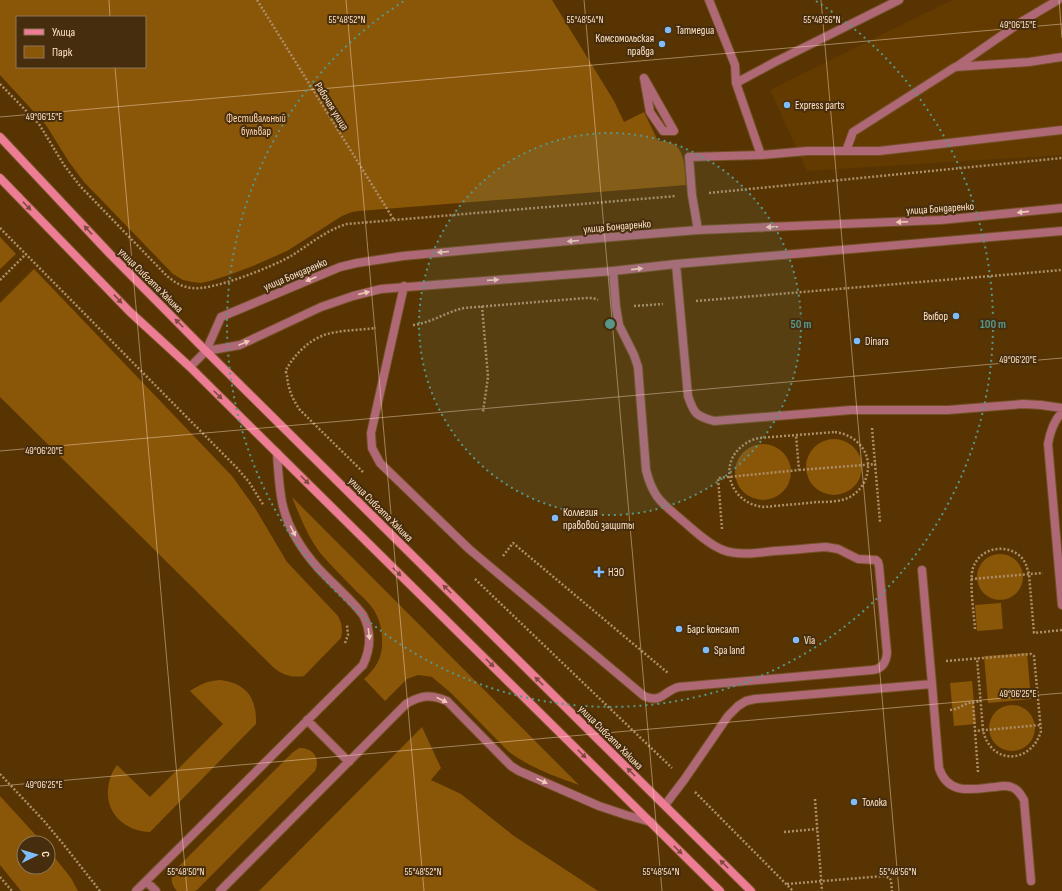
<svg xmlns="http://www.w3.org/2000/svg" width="1062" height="891" viewBox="0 0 1062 891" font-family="'Sofia Sans Condensed',sans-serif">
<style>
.built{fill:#633b01}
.green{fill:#8a5608;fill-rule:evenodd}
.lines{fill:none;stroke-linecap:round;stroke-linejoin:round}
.service-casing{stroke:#725022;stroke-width:10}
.tertiary-casing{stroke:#725022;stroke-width:10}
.secondary-casing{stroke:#725022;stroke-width:10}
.path{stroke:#ad8e67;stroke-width:2.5;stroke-dasharray:2 2;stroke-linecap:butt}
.service{stroke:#af6875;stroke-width:8}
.tertiary{stroke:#af6875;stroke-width:8}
.secondary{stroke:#ed7d94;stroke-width:8}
.oneway{fill:#80493c}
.oneway2{fill:#efcab7}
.ticks{fill:none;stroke:#ffe3c7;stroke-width:1;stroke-opacity:0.45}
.ring{fill:none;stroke:#579789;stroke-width:2;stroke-dasharray:2 4}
.poi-dot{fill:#7ebdf9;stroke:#462d0d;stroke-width:1.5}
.labels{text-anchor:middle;stroke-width:4;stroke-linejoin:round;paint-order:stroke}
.poi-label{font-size:11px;fill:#ffe3c7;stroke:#462d0d;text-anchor:start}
.street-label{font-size:11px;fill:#ffe3c7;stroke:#462d0d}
.park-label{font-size:11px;fill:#fed6ad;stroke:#462d0d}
.ticks-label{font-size:10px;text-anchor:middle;fill:#ffe3c7;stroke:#462d0d;stroke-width:4;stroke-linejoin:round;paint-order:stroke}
.centre{fill:#579789;stroke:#462d0d;stroke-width:2}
.ring-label{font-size:12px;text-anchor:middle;font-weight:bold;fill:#579789;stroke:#462d0d;stroke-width:4;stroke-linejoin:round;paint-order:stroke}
</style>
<rect width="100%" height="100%" fill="#573402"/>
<path class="built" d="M952 0H1062V155L807 171 770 90Z"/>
<path class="green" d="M0 0H552L614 101 624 122 644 112 658 141C686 140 684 163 686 185L359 211 352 212 342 216 287 251 253 266 229 275 210 281 201 283 192 282 183 280 173 274 84 182 69 162 46 125 0 75ZM17 17H145V67H17Z
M0 237 16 254 0 269Z
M34 269 232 476 255 508 287 562 338 616C342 623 343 630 341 638L304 676C292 678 282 675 273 667L0 397V303Z
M806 467a28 28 0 1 1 56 0a28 28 0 1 1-56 0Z
M735 472a28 28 0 1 1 56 0a28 28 0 1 1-56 0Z
M292 497 579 785C554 776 530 768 508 751L451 693 432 677 426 676 418 675 407 679 385 701 364 679C377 667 383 657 382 639 382 628 379 619 374 610 369 603 363 597 357 592 345 579 332 567 321 554 308 537 300 517 292 497Z
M977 577a23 23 0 1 1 46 0a23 23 0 1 1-46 0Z
M1001 603 1003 629 977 631 975 605Z
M1027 653 1031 699 988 703 984 656Z
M220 680C247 683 257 699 256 724L150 832C121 831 101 808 110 779 111 774 114 769 117 765L150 797 223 724 190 691C201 684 207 681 220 680Z
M972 681 976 724 954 726 950 683Z
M989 728a23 23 0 1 1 46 0a23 23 0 1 1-46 0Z
M422 727 441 768 431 780 461 794 514 836 598 891H259Z
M299 748C313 747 321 759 315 771L197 890 195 891H177C170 884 170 876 176 869L292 753Z
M0 796 43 843H24V867H48V849L71 878 78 891H21L0 865Z"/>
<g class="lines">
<defs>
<path id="service" d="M709 0 735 65 736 83 761 155
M956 67 1021 22 1058 0
M644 78 674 131H663L650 112Z
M736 83 775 62 899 0
M846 151 853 132 955 67 1029 62 1062 57
M698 230 692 195 689 157 761 155 807 151H879L1062 130
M676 264 688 396C694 414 696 416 714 421L851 410H948L1023 404 1041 405 1062 408
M404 286 371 433 372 448 380 463 469 549 644 696C662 704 663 691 679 687L872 670C882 669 886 663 887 653L879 566 878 562 876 560 858 559 838 549 826 547C809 548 792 550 774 551 757 553 739 556 723 550 708 544 695 531 683 521 662 503 653 498 646 470L638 367 634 355 619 325 616 307 613 271
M1062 412C1053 422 1050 432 1048 444L1062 605
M922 570 932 684
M307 720 349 762
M665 805 684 780 728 716 738 706 746 701 755 699 932 684 939 768C948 796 973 789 995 787 1001 786 1006 785 1011 787 1018 789 1021 795 1024 800L1031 881
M146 881 156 891
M136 891 363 665C371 648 372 632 363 615 350 598 333 584 318 568 302 550 287 526 282 502 279 486 278 469 277 453
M220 891 406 704C421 695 431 694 447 701L505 760 511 766 519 771 599 806 626 815 651 822"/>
<path id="tertiary" d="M206 351 240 345 321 307 353 296 381 289 613 271 676 264 1062 231
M190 367 206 351 221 317 340 267 357 263 403 256 612 237 698 230 941 220 1062 208"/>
<path id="secondary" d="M0 137 110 254 206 351 751 891
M0 178 130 312 190 367 720 891"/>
</defs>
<use href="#service" class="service-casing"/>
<use href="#tertiary" class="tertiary-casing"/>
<use href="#secondary" class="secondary-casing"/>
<path class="path" d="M257 0 394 220
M0 84 39 124 64 165 80 186 167 276C174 282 182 287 192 288 212 291 272 267 291 256 309 245 326 230 347 224L676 196
M709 193 1062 158
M0 228 237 468 249 482 264 506
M0 280 26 254
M696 301 1062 270
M482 306 488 377 483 412
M634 306 663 304
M413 325C431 323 446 312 464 308L586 298H593L598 300
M872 428 880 522
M835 432C858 435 874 455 866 478 863 487 856 494 848 498 838 502 827 502 817 502 800 504 782 505 765 507 730 505 716 463 745 444 749 441 754 439 759 438Z
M799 470 876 464
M363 472 300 410C293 400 288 389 287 376 286 375 286 371 286 370 287 368 288 367 289 365 298 351 311 339 327 334 343 330 360 330 376 328
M722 529 718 478 799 470 796 435
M503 556 513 543 668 673
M475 579 672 768
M971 579 1043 573
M975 629C974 614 969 581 973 568 980 547 1007 543 1021 557 1026 562 1027 568 1029 574L1034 633 1062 630
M345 643 348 635 347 625
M946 661 1031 654 1034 656 1041 731C1031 765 990 765 983 730L977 658
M973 702 975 731
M950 710 956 709 968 703 981 701
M978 772 975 731 1040 725
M0 774 44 821 64 845 100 891
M695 792 793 891
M815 799 822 891
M784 832 817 829
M0 877 12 891
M787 884 884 876 890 878 891 881 892 891"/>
<use href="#service" class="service"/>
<use href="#tertiary" class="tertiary"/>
<use href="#secondary" class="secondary"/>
</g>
<defs><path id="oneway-solid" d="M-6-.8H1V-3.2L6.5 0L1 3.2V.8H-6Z"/></defs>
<g class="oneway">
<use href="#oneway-solid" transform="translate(27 206) rotate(46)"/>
<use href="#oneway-solid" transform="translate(88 230) rotate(-133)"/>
<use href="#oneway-solid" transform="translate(118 299) rotate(47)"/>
<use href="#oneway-solid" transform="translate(179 323) rotate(-135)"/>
<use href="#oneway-solid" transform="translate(218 395) rotate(45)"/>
<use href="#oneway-solid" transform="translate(305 480) rotate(45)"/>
<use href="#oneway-solid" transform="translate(397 572) rotate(45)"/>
<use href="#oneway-solid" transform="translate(447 589) rotate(-135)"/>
<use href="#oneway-solid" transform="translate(490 663) rotate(45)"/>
<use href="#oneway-solid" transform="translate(539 681) rotate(-135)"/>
<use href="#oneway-solid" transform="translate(582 754) rotate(45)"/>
<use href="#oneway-solid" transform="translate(631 772) rotate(-135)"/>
<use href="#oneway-solid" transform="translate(678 850) rotate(45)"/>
<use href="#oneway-solid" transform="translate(724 864) rotate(-135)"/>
</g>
<g class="oneway2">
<use href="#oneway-solid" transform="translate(1023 212) rotate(174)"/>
<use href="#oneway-solid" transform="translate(902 222) rotate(177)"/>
<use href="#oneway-solid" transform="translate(772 227) rotate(177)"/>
<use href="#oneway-solid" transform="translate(573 241) rotate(175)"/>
<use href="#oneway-solid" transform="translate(443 252) rotate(175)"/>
<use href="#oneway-solid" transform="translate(637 269) rotate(-6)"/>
<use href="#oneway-solid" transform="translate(311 279) rotate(157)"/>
<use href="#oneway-solid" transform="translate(493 280) rotate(-4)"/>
<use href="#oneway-solid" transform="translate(364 293) rotate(-14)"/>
<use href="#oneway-solid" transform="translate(244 343) rotate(-22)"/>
<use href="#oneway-solid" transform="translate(293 531) rotate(64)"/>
<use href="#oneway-solid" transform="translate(369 634) rotate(83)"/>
<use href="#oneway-solid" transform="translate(442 700) rotate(26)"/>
<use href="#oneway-solid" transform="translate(542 781) rotate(24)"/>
</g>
<path class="ticks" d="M109 0 110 17M346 0 424 891M584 0 662 891M821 0 899 891M1059 0 1062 38M115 67 187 891M0 117 1062 24M0 451 1062 358M0 786 1062 693"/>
<circle cx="610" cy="324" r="191" fill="#579789" fill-opacity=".12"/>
<g class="ring">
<circle cx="610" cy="324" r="191"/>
<path d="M816 1A383 383 0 1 1 404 1"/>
</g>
<g class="poi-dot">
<circle cx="668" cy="30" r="4"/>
<circle cx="662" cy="44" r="4"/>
<circle cx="787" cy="105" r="4"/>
<circle cx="956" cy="316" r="4"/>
<circle cx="857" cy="341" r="4"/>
<circle cx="555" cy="518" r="4"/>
<path d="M597 566h4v4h4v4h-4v4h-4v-4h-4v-4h4z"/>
<circle cx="679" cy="629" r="4"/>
<circle cx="796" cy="640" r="4"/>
<circle cx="706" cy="650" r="4"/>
<circle cx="854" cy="802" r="4"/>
</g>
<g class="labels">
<g class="poi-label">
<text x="676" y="34">Татмедиа</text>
<text x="654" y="42" text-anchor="end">Комсомольская<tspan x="654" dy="13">правда</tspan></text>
<text x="795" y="109">Express parts</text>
<text x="948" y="320" text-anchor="end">Выбор</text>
<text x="865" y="345">Dinara</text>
<text x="563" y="516">Коллегия<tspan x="563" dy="13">правовой защиты</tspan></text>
<text x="608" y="576">НЭО</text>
<text x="687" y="633">Барс консалт</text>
<text x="804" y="644">Via</text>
<text x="714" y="654">Spa land</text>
<text x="862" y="806">Толока</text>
</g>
<g class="street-label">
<text transform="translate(332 106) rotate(58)" y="4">Рабочая улица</text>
<text transform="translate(940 208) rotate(-4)" y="4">улица Бондаренко</text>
<text transform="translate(617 226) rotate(-5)" y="4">улица Бондаренко</text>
<text transform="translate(295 274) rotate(-23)" y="4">улица Бондаренко</text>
<text transform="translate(151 280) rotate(45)" y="4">улица Сибгата Хакима</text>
<text transform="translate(381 509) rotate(45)" y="4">улица Сибгата Хакима</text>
<text transform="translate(611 737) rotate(45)" y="4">улица Сибгата Хакима</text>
</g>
<g class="park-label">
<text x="256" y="122">Фестивальный<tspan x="256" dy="13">бульвар</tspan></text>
</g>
</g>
<g class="ticks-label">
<text x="347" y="23">55°48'52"N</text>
<text x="585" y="23">55°48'54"N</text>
<text x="822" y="23">55°48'56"N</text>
<text x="1018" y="28">49°06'15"E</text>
<text x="44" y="120">49°06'15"E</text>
<text x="1018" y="363">49°06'20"E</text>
<text x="44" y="454">49°06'20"E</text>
<text x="1018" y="697">49°06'25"E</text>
<text x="44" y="788">49°06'25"E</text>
<text x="186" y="875">55°48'50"N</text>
<text x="423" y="875">55°48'52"N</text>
<text x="661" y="875">55°48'54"N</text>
<text x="898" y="875">55°48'56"N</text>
</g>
<circle cx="610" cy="324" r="6" class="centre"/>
<g class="ring-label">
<text x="801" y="328">50 m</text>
<text x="993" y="328">100 m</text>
</g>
<rect x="16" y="16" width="130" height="52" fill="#462d0d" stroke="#907657"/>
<rect x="24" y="29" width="20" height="6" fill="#ed7d94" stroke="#907657"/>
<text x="52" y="36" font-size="12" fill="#ffe3c7">Улица</text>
<rect x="24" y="46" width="20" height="12" fill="#8a5608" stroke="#907657"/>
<text x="52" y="56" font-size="12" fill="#ffe3c7">Парк</text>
<g transform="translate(36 855) rotate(85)"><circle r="19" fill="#462d0d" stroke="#907657"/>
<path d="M0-3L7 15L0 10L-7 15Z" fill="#7ebdf9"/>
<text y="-6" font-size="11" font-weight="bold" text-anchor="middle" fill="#ffe3c7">С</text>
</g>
</svg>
